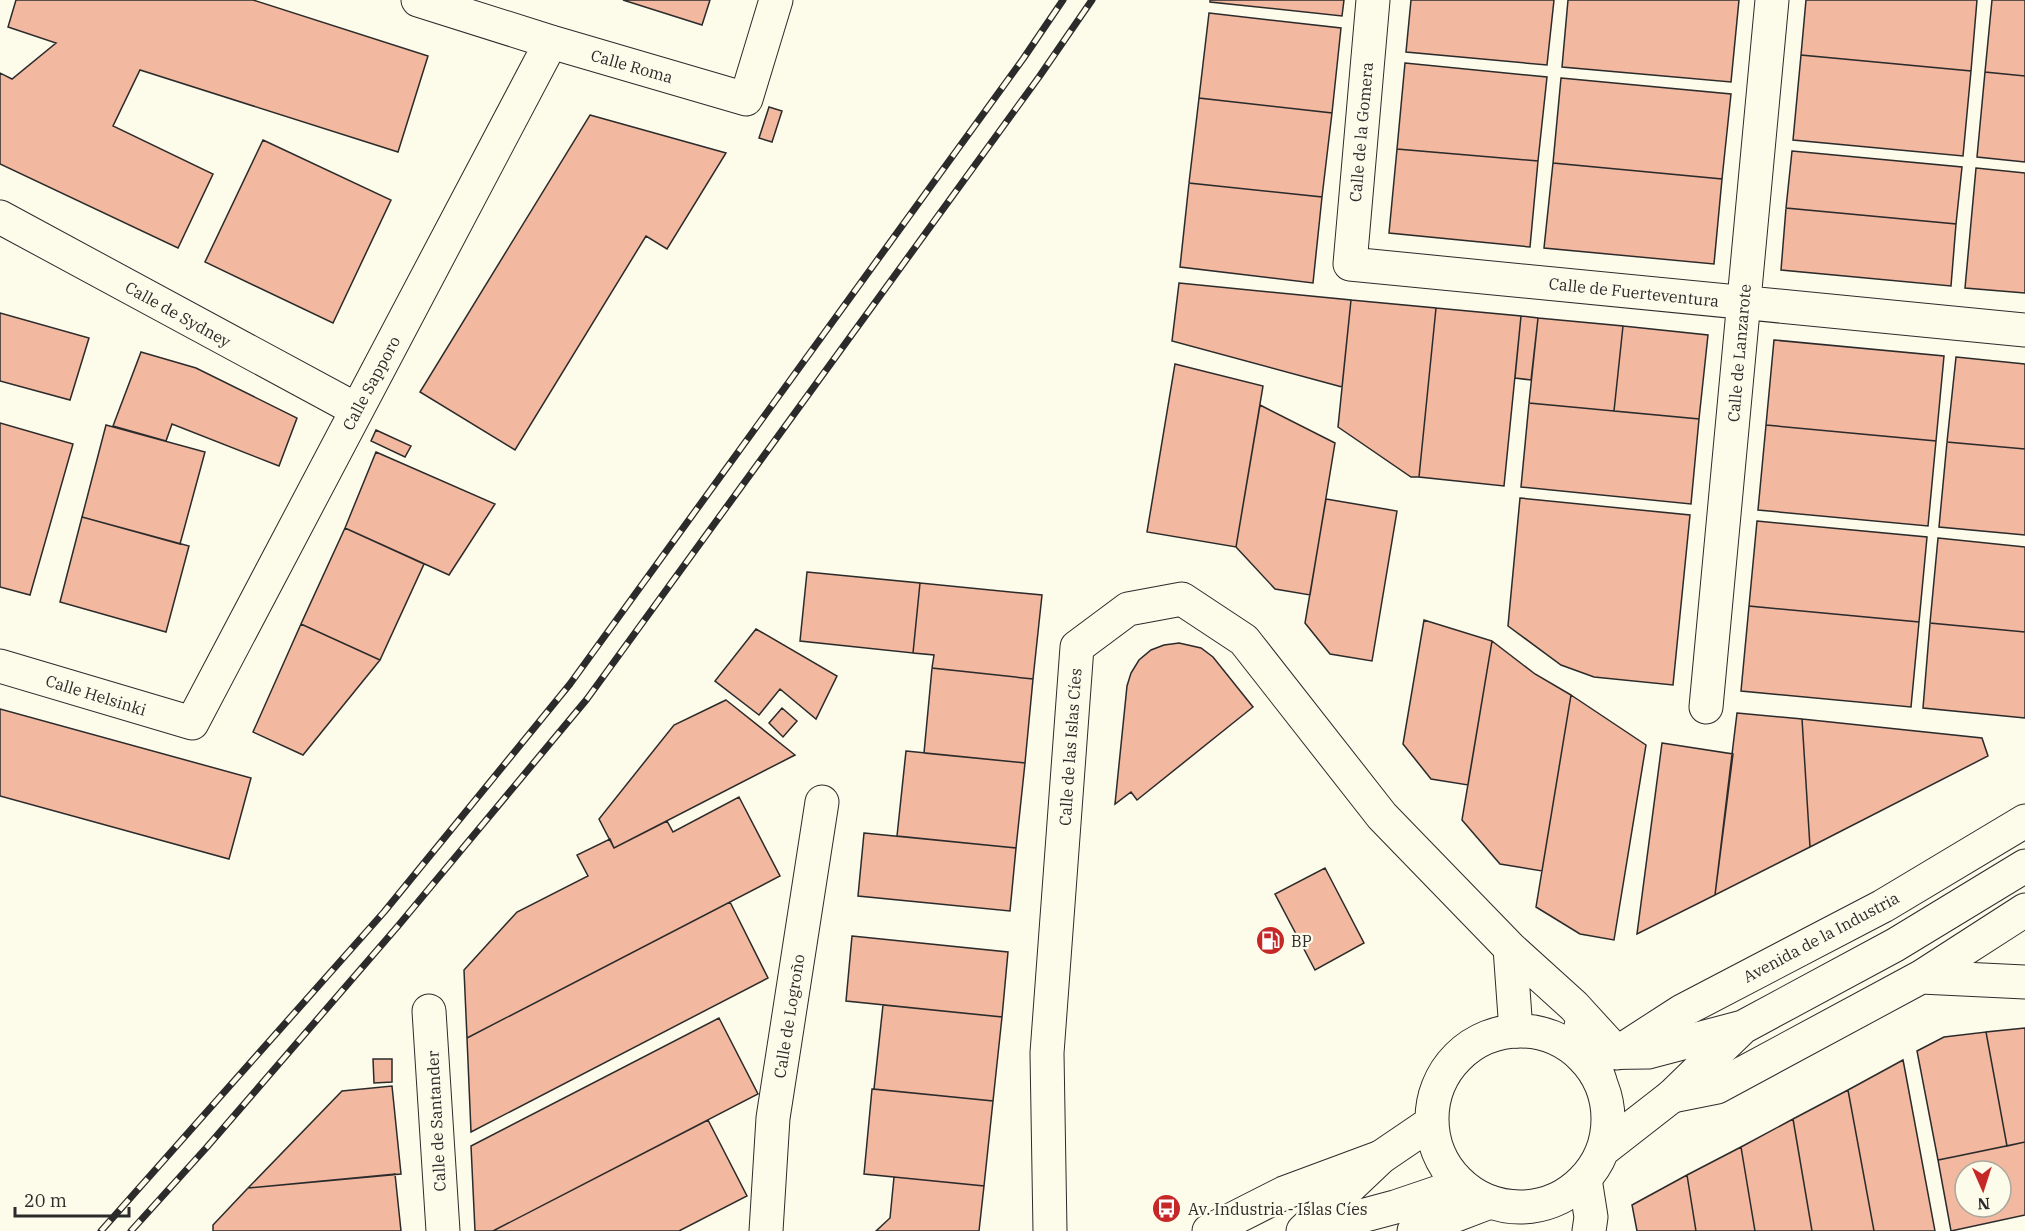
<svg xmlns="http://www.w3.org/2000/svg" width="2025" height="1231" viewBox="0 0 2025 1231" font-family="'IBM Plex Serif',serif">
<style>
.building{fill:#f2b8a0;stroke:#2b2b2b;stroke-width:1.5;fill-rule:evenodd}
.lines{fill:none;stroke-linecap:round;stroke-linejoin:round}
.minor-casing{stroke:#2b2b2b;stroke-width:35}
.major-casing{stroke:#2b2b2b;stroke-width:35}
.minor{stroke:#fdfbea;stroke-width:33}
.major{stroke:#fdfbea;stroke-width:33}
.rail-casing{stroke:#2b2b2b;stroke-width:7}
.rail{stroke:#fdfbea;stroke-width:4.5;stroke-dasharray:14;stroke-linecap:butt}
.labels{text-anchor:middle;stroke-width:4.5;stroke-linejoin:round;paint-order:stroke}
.street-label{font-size:16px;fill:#2b2b2b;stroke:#fdfbea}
.poi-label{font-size:16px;fill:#2b2b2b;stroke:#fdfbea;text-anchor:start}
</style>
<rect width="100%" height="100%" fill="#fdfbea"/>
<path class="building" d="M16 0H253L428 56 398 152 140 70 113 126 213 174 178 248 0 164V73L12 79 56 43 8 27Z
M623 0H710L702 25Z
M1210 0H1344L1342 16 1210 2Z
M1411 0H1554L1547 65 1406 52Z
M1568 0H1739L1731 82 1562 67Z
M1806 0H1977L1971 71 1801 55Z
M1992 0H2025V76L1985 72Z
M1209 13 1341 28 1332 113 1199 98Z
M1801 55 1971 71 1963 156 1793 140Z
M1405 63 1547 77 1538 161 1397 149Z
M1985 72 2025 76V162L1977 157Z
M1561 78 1731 94 1722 179 1553 163Z
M1199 98 1332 113 1322 197 1189 183Z
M769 107 782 111 772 142 759 138Z
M590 115 726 153 667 249 646 236 515 450 420 392Z
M263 140 391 200 333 323 205 262Z
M1397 149 1538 161 1530 247 1389 233Z
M1792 151 1962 167 1956 224 1786 208Z
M1553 163 1722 179 1714 264 1544 248Z
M1976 168 2025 173V293L1965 288Z
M1189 183 1322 197 1313 283 1180 267Z
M1786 208 1956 224 1951 286 1781 270Z
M1179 283 1351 300 1342 387 1172 341Z
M1351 300 1436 308 1419 477H1411L1338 427Z
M1436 308 1521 316 1504 486 1419 477Z
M0 313 89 338 70 400 0 381Z
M1521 316 1538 318 1531 380 1515 378Z
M1538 318 1623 326 1614 411 1529 403Z
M1623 326 1708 335 1699 419 1614 411Z
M1774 340 1944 356 1936 441 1766 425Z
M141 352 196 368 297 418 279 466 172 424 166 441 113 426Z
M1956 357 2025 364V449L1947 442Z
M1175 364 1263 386 1236 547 1147 532Z
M1529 403 1699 419 1691 504 1521 487Z
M1260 405 1335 443 1310 595 1275 589 1236 547Z
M0 423 73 444 30 595 0 587Z
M106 425 205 452 180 544 82 517Z
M1766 425 1936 441 1928 526 1758 510Z
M376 430 411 446 405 457 371 441Z
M1947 442 2025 449V535L1939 527Z
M376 452 495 504 449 575 345 528Z
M1520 498 1690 515 1673 685 1594 677 1561 665 1508 626Z
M1326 499 1397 511 1372 661 1330 654 1305 623Z
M82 517 189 546 166 632 60 602Z
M1757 521 1927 537 1919 622 1749 606Z
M345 528 424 564 380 660 301 624Z
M1938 538 2025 547V632L1930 623Z
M807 572 920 583 913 653 800 641Z
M920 583 1042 595 1033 679 932 668 934 655 913 653Z
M1749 606 1919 622 1911 707 1741 691Z
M1424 620 1492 641 1468 785 1431 779 1403 744Z
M1930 623 2025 632V718L1923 708Z
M301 624 380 660 303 755 253 732Z
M756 629 837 676 816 719 780 689 759 715 715 681Z
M1492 641 1535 674 1571 695 1542 871 1500 864 1462 820Z
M1179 643 1201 648 1213 657 1253 707 1137 800 1131 792 1115 804 1127 686 1131 673 1139 660 1151 650 1164 645Z
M932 668 1033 679 1025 763 924 753Z
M1571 695 1646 745 1614 940 1580 934 1536 907Z
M726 700 795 755 614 848 599 819 674 725Z
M782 708 797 721 783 737 769 723Z
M0 709 251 778 229 859 0 796Z
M1737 713 1802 719 1810 847 1715 895Z
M1802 719 1982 738 1988 756 1810 847Z
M1662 743 1733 754 1715 895 1637 934Z
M906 751 1025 763 1016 848 897 836Z
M739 797 780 876 467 1038 464 970 517 912 588 876 577 855 610 839 614 848 667 821 673 832Z
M864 833 1016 848 1010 911 858 896Z
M1325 868 1364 943 1315 970 1275 894Z
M730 902 768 978 471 1132 467 1038Z
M852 936 1008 952 1002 1017 846 1001Z
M883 1005 1002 1017 993 1101 874 1089Z
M719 1018 758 1094 493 1231H475L471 1146Z
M2025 1028V1142L2007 1146 1986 1032Z
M1986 1032 2007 1146 1938 1160 1917 1051 1944 1037Z
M373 1059H392V1082L374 1083Z
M1903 1060 1904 1065 1935 1231H1874L1848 1090Z
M392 1086 401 1174 248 1188 342 1091Z
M872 1089 993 1101 984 1186 864 1174Z
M1848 1090 1874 1231H1812L1793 1119Z
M1793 1119 1812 1231H1755L1741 1147Z
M708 1120 747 1196 679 1231H493Z
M2025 1142V1215L1951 1231 1938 1160ZM1965 1171H2001V1207H1965Z
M1741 1147 1755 1231H1696L1687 1175Z
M395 1174 401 1231H213V1225L248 1188Z
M1687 1175 1696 1231H1637L1632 1205Z
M894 1177 984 1186 979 1231H876L890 1218Z"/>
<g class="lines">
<defs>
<path id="minor" d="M418 0 551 42 746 99 776 0
M1373 0 1350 264 2025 330
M0 217 357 410
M0 666 192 723 551 42
M1706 707 1772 0
M1510 948 1516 1031
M1921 977 2025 982
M429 1011 443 1231
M1581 1026 1600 1081
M1672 1096 1717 1087 1921 977 2025 910
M1585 1179 1591 1217 1589 1231
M766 1231 773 1118 822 802
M1050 1231 1047 1053 1077 647 1128 609 1182 599 1244 640 1382 816 1510 948 1574 1006 1617 1053 1682 1011 1883 906 2025 821
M1209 1231 1284 1193 1381 1157
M1414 1231 1490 1202"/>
<path id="major" d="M1432 1119a88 88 0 1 1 176 0a88 88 0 1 1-176 0Z
M1579 1053 1648 1052 1743 1027 1895 945 2025 866
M1604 1149 1672 1096 1742 1028
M1303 1231 1381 1157 1431 1123
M1306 1231 1395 1207 1460 1185"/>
</defs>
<use href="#minor" class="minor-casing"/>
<use href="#major" class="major-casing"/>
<use href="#minor" class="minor"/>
<use href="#major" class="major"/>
<defs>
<path id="rail" d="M101 1231 384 912 570 684 1023 59 1063 0
M131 1231 207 1147 398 926 587 699 1039 77 1092 0"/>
</defs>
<use href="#rail" class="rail-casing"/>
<use href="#rail" class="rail"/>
</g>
<defs>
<symbol id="fuel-disc" viewBox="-11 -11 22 22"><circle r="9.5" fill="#c62828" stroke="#fdfbea"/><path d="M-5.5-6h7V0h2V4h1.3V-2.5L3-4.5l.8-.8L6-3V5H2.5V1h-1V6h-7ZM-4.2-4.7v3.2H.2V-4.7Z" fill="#fff"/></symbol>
<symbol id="bus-disc" viewBox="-11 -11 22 22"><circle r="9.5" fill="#c62828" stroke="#fdfbea"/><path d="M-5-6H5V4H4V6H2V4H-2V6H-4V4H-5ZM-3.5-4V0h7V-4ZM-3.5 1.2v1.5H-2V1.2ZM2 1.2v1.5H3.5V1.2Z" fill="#fff"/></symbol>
</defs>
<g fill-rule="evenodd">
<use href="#fuel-disc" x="1254" y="924" width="33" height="33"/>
<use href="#bus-disc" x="1150" y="1192" width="33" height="33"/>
</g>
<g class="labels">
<g class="street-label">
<text transform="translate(632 66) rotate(16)" y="6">Calle Roma</text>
<text transform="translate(1361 132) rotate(-85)" y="6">Calle de la Gomera</text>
<text transform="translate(1634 292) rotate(6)" y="6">Calle de Fuerteventura</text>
<text transform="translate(178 314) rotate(29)" y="6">Calle de Sydney</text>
<text transform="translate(1739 353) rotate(-85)" y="6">Calle de Lanzarote</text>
<text transform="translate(371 383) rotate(-62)" y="6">Calle Sapporo</text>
<text transform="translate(96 695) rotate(17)" y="6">Calle Helsinki</text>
<text transform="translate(1070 747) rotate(-86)" y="6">Calle de las Islas Cíes</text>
<text transform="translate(1821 937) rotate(-28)" y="6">Avenida de la Industria</text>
<text transform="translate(789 1016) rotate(-81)" y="6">Calle de Logroño</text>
<text transform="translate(436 1121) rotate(-93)" y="6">Calle de Santander</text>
</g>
<g class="poi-label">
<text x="1291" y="947">BP</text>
<text x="1188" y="1215">Av. Industria - Islas Cíes</text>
</g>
</g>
<g transform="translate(1983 1189) rotate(177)"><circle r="28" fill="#fdfbea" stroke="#a9a89e" stroke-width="1.5"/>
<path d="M0-4.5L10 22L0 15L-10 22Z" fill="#c62828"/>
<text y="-9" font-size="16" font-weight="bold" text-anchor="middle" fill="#2b2b2b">N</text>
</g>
<path d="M15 1207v9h114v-9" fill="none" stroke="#2b2b2b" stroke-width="3"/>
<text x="24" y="1207" font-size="18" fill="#2b2b2b" stroke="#fdfbea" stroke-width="4.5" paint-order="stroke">20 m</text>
</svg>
